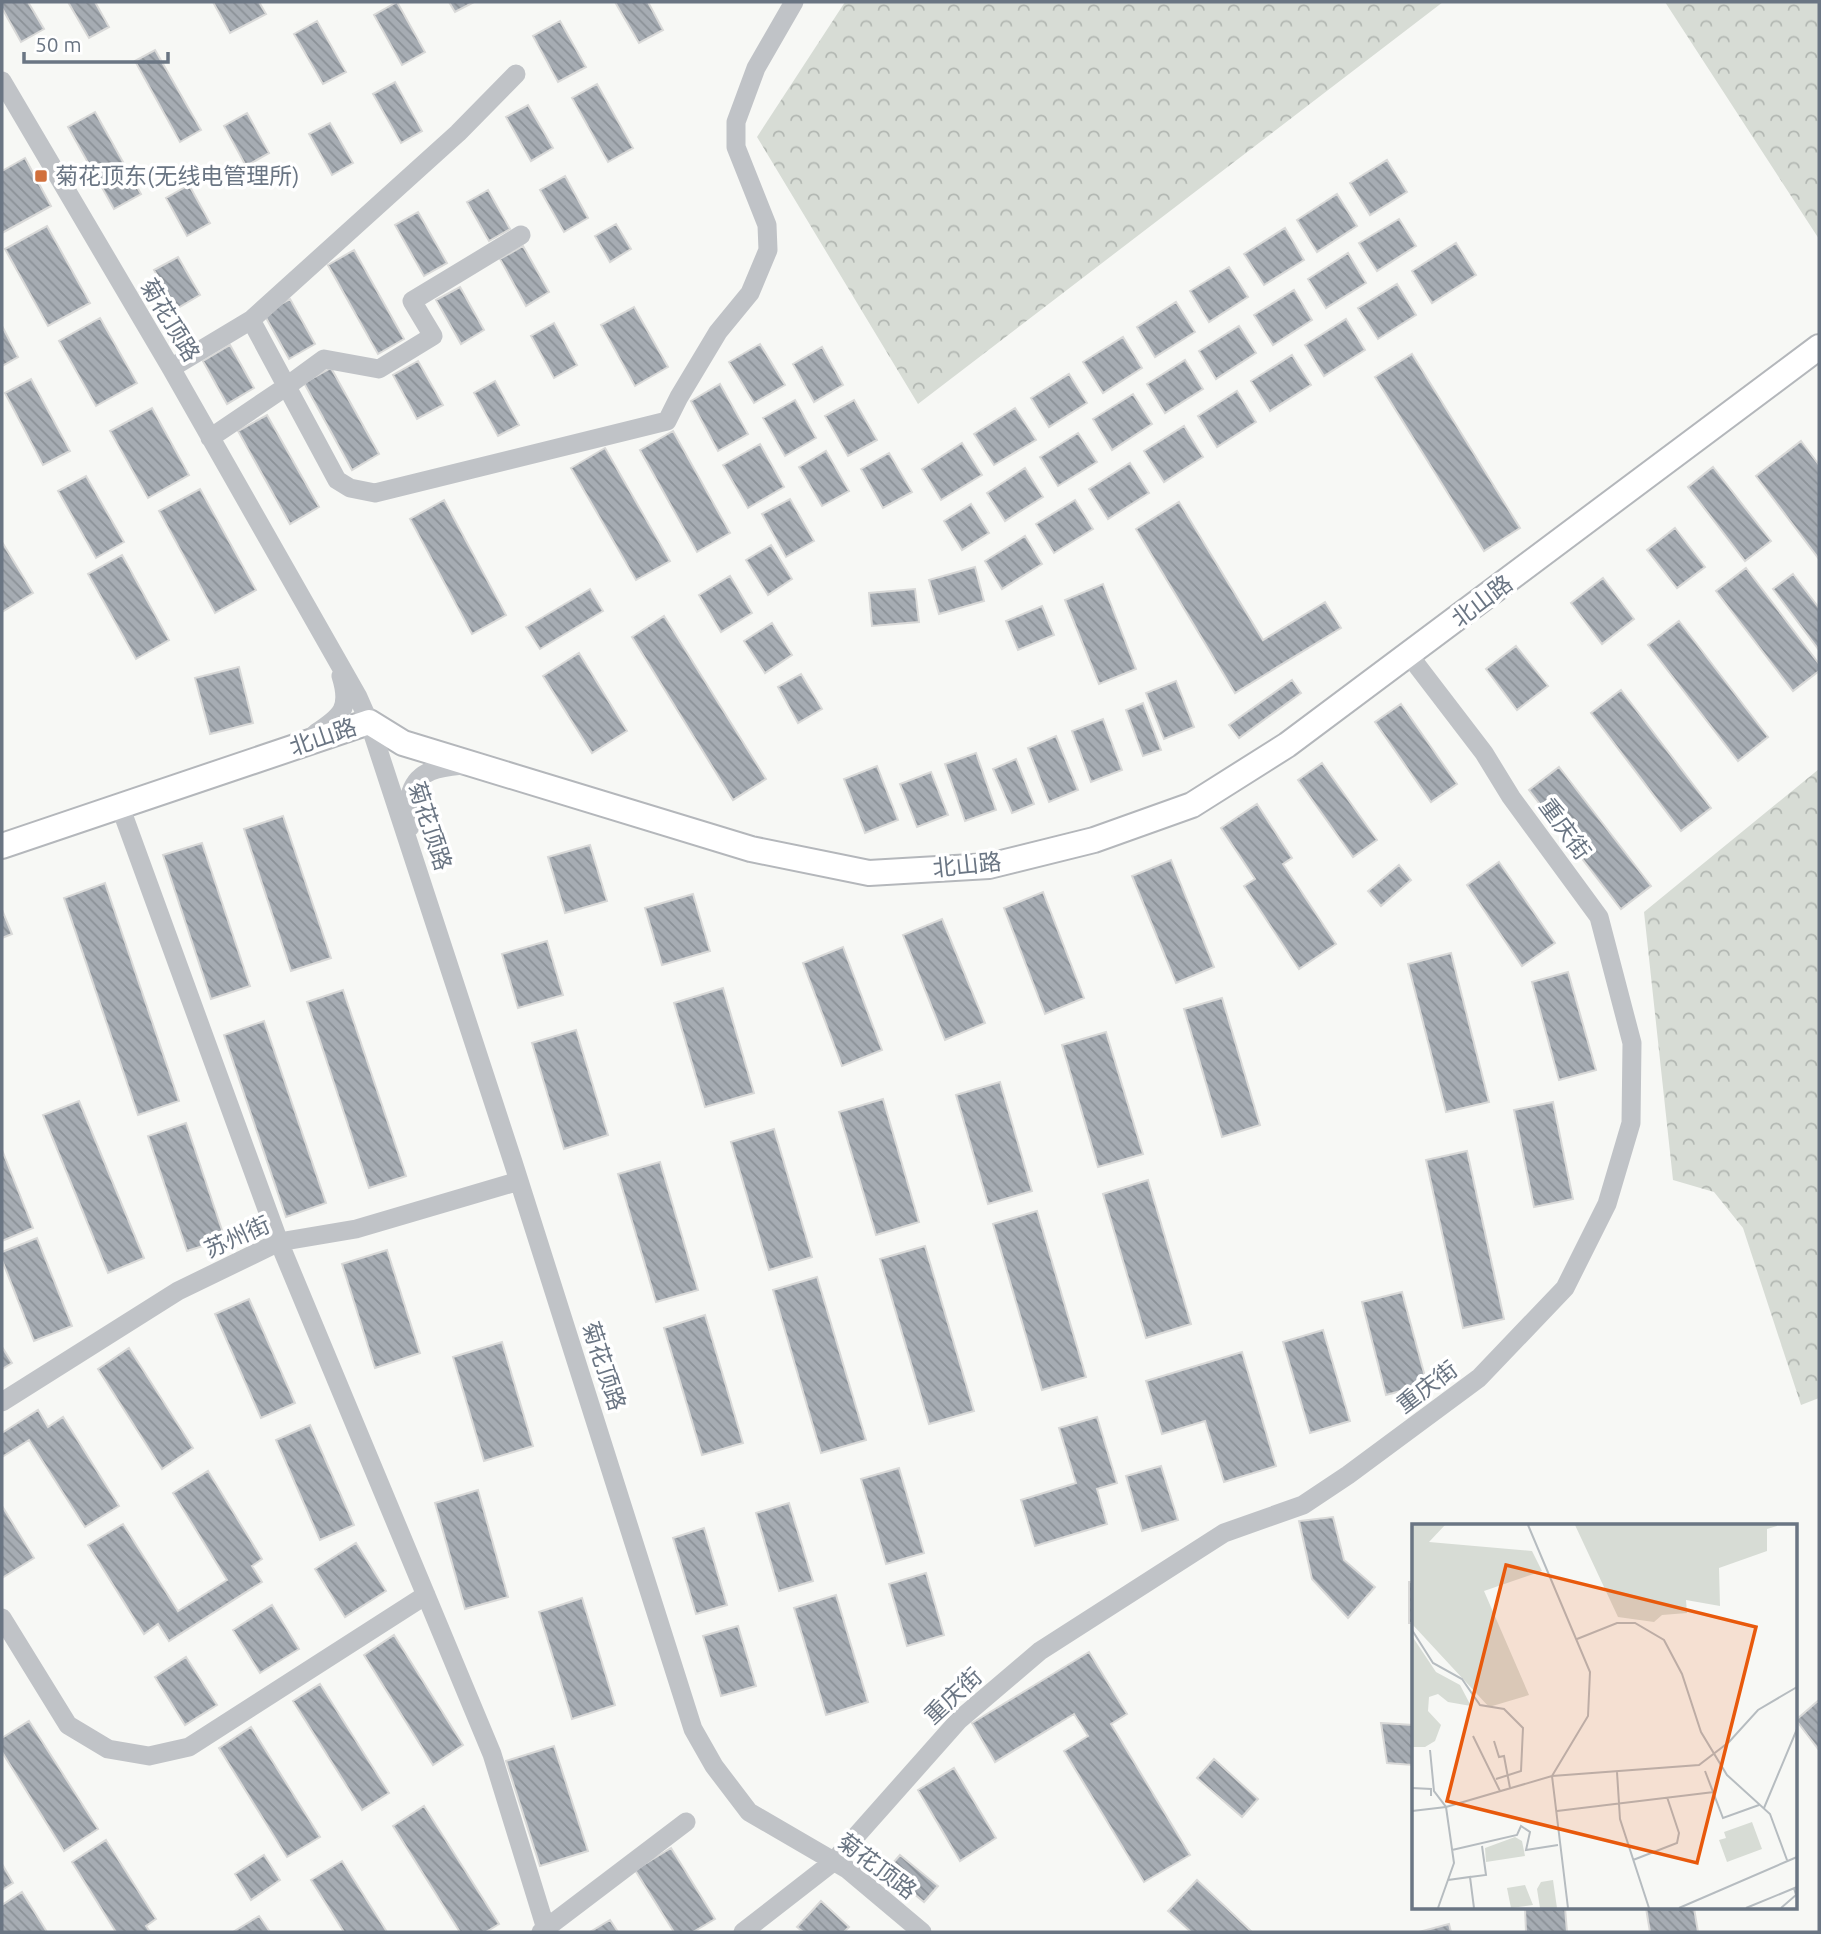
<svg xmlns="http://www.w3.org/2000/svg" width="1821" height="1934" viewBox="0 0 1821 1934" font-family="Ubuntu,'Noto Sans SC',sans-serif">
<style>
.forest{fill:url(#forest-crowns)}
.building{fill:url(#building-back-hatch);stroke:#d9d9d8;stroke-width:2}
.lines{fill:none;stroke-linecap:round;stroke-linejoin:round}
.major-casing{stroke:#b4b7bb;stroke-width:28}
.minor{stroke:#c0c3c7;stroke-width:19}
.major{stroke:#fff;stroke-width:24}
.poi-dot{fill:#d1703c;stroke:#fff;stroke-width:2.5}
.labels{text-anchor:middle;stroke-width:7;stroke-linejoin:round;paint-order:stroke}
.poi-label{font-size:23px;fill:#6a7583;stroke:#fff;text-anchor:start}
.street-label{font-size:23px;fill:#6a7583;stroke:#fff}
.inset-road{fill:none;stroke:#b6bcc0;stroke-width:2}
.view{fill:#e8590c;fill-opacity:0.15;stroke:#e8590c;stroke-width:3.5}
.inset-edge{fill:none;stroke:#6a7583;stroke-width:3.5}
</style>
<defs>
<pattern id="forest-crowns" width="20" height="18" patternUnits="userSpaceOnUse" patternTransform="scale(1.75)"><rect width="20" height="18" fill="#d7dcd5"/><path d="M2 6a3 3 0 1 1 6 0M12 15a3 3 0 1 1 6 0" fill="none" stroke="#b2b7b2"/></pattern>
<pattern id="building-back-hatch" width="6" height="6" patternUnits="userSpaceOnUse" patternTransform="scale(1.75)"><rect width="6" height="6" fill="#a6acb3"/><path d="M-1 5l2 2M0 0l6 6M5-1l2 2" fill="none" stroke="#8b9197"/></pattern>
</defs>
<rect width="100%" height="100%" fill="#f7f8f5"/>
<path class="forest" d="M845 2H1443L918 404 757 137Z
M1665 2H1819V239Z
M1819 769V1398L1801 1405 1743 1228 1714 1192 1673 1180 1644 912Z"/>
<path class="building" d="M2 2H28L44 29 21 42 2 8Z
M68 2H95L109 27 89 38Z
M213 2H259L266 14 230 33Z
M397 2 425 52 402 65 374 15Z
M449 2H474L455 12Z
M615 2H648L663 30 639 43Z
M317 21 346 72 323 84 294 34Z
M560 21 586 67 558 82 533 36Z
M155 50 201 130 180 142 135 61Z
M395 82 422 131 401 143 373 94Z
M597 84 633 148 608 162 572 98Z
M528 105 553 148 531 161 506 117Z
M95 112 141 194 114 209 68 127Z
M247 113 269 153 246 166 224 126Z
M330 123 353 163 332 175 309 134Z
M25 158 51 206 2 233V171Z
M1387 160 1407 192 1370 215 1350 183Z
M565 176 588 218 564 232 540 190Z
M189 185 210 223 187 236 166 198Z
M488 190 510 229 489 241 467 202Z
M1337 194 1357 226 1317 252 1297 220Z
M418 212 447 263 424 276 395 225Z
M1399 219 1416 246 1377 271 1359 243Z
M616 224 631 249 610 262 595 236Z
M47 226 90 303 48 326 5 249Z
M1285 228 1304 260 1264 285 1244 254Z
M1456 243 1476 275 1432 303 1412 271Z
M523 246 549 292 526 306 500 259Z
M354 250 404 339 378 354 328 265Z
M1348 253 1366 283 1326 308 1308 279Z
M178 257 200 295 176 309 154 270Z
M1229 267 1248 297 1209 322 1190 291Z
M1397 284 1416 315 1378 339 1358 308Z
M460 287 484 330 461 344 436 300Z
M1294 290 1312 320 1273 345 1254 315Z
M290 299 315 344 289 359 264 314Z
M1176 302 1195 332 1155 357 1137 327Z
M634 307 668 367 635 386 601 325Z
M100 318 137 383 96 406 59 341Z
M1346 319 1365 350 1324 376 1305 345Z
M554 323 577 365 554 378 531 336Z
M2 326 18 357 2 366Z
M1239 326 1256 353 1216 379 1199 351Z
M1123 337 1142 368 1103 393 1083 362Z
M760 344 785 385 754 403 729 362Z
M230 345 254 388 227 404 203 361Z
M822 347 843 385 814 402 793 364Z
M1412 354 1520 528 1484 551 1375 377Z
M1292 355 1311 385 1270 411 1251 381Z
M1185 360 1203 389 1165 413 1147 384Z
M418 361 443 405 417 419 393 375Z
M331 368 379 454 352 470 304 383Z
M1069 374 1087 403 1049 427 1031 398Z
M31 379 70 451 43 465 5 393Z
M495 381 519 425 498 436 474 393Z
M720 384 748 434 718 451 691 401Z
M1237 391 1256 422 1217 447 1198 416Z
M1133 394 1152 424 1112 450 1093 419Z
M795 400 816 438 785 456 763 418Z
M854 400 877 440 848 456 825 416Z
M152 408 189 475 148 498 110 431Z
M1015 408 1036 440 994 465 974 434Z
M267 415 319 507 290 524 238 431Z
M1184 426 1203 457 1164 482 1144 451Z
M673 431 730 533 697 552 640 450Z
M1078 433 1097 462 1058 486 1040 457Z
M1801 441 1819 465V559L1756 476Z
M962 443 982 475 941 500 922 469Z
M760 444 784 487 748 508 723 465Z
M605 448 670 561 636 580 571 468Z
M826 451 849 491 822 506 799 467Z
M889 453 912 492 883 508 861 469Z
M1130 463 1149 493 1108 519 1089 489Z
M1713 467 1771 541 1745 561 1688 487Z
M1025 468 1043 497 1005 521 987 493Z
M86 476 124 542 96 558 58 491Z
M200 489 256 590 215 613 159 511Z
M790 499 814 541 786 557 762 514Z
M444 500 506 615 472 634 410 519Z
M1075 500 1093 529 1054 553 1036 524Z
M1179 502 1263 640 1325 602 1341 628 1235 693 1136 529Z
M971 504 989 533 962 550 944 521Z
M1675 528 1705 567 1677 588 1647 550Z
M1025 536 1042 564 1002 589 985 561Z
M2 542 33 593 2 612Z
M771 545 792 579 768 595 746 560Z
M122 555 169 640 136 659 88 574Z
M975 567 984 601 939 614 929 580Z
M1746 568 1819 664V671L1793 691 1716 591Z
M1793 574 1819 608V650L1773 589Z
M730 576 752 613 721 632 699 595Z
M1603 578 1634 619 1602 644 1571 603Z
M1103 584 1136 669 1099 684 1065 600Z
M590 589 603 611 540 649 526 627Z
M915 589 919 622 872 626 869 593Z
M1042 606 1054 635 1018 650 1006 621Z
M664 616 766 779 733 800 632 637Z
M1679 621 1768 737 1738 761 1648 645Z
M772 623 792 655 765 673 744 641Z
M1516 646 1548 686 1517 710 1486 669Z
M579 653 627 731 592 753 543 676Z
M239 667 253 723 210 734 195 678Z
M801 674 822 709 798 723 778 687Z
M1292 680 1301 693 1239 738 1229 725Z
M1176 681 1194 727 1164 739 1146 693Z
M1621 690 1711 808 1681 831 1591 713Z
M1143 703 1161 750 1143 756 1126 710Z
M1401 704 1457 784 1431 802 1375 722Z
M1103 719 1122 770 1091 782 1072 731Z
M1056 736 1078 790 1049 802 1028 748Z
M976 753 996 810 965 821 945 764Z
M1016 759 1034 804 1012 813 993 769Z
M1322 763 1377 840 1353 857 1298 780Z
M877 766 898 820 865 833 844 779Z
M1559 767 1651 886 1621 909 1529 790Z
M931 772 948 815 917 827 900 784Z
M1257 804 1292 858 1283 864 1336 944 1299 969 1244 886 1255 879 1221 828Z
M283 816 331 958 291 971 244 829Z
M202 843 250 986 211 999 163 855Z
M590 845 607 901 565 913 548 857Z
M1171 860 1214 967 1176 983 1132 876Z
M1499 862 1555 943 1522 966 1467 885Z
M1399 865 1411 880 1381 906 1368 891Z
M105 883 179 1101 138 1115 64 898Z
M1043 892 1084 998 1045 1014 1004 908Z
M693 894 710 951 662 965 645 908Z
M2 910 12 934 2 938Z
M942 919 985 1023 945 1040 903 935Z
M547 941 563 995 518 1008 502 954Z
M843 947 882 1050 842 1066 803 963Z
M1451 953 1489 1102 1446 1112 1408 964Z
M1568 972 1596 1070 1559 1080 1532 982Z
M723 988 754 1093 705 1107 674 1003Z
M343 990 406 1176 369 1188 307 1002Z
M1222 998 1260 1125 1222 1137 1184 1009Z
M264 1021 326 1203 286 1217 224 1035Z
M576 1030 608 1135 564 1149 532 1043Z
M1106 1032 1143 1154 1098 1167 1062 1045Z
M1000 1082 1032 1191 988 1204 956 1095Z
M883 1099 919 1222 876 1235 839 1112Z
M79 1101 144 1258 108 1273 43 1115Z
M1553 1102 1573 1199 1534 1207 1514 1110Z
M186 1123 225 1239 187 1251 148 1136Z
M774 1129 812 1257 769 1270 731 1142Z
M2 1150 33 1228 2 1241Z
M1467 1151 1504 1319 1463 1328 1426 1160Z
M660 1162 698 1290 656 1302 618 1174Z
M1148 1180 1191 1324 1146 1338 1103 1194Z
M1037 1211 1086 1377 1042 1390 993 1224Z
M37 1238 72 1326 34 1341 2 1260V1252Z
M925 1246 974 1411 929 1424 880 1259Z
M387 1250 420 1353 375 1368 342 1264Z
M817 1277 866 1440 821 1453 773 1290Z
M1402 1292 1427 1384 1386 1395 1362 1302Z
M249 1299 295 1403 261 1418 215 1314Z
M705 1315 743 1443 702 1455 664 1328Z
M1323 1330 1350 1421 1310 1433 1283 1342Z
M502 1342 533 1446 484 1461 453 1357Z
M2 1347 12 1363 2 1369Z
M129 1348 193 1448 162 1469 98 1369Z
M1242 1352 1276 1466 1224 1482 1205 1421 1162 1434 1146 1381Z
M38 1410 48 1427 63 1417 119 1506 85 1527 29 1440 2 1457V1433Z
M1097 1417 1117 1483 1097 1489 1107 1524 1035 1546 1021 1500 1076 1483 1059 1428Z
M310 1425 354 1525 320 1540 276 1440Z
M1161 1466 1178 1520 1142 1531 1126 1476Z
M899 1468 924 1553 886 1564 861 1479Z
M208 1471 262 1559 252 1566 262 1582 169 1641 158 1624 144 1634 88 1545 123 1524 178 1611 227 1580 173 1493Z
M478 1490 508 1597 465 1609 435 1503Z
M789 1503 813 1581 779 1591 756 1513Z
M2 1506 34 1558 2 1578Z
M1333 1517 1344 1560 1375 1587 1348 1618 1312 1579 1299 1521Z
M704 1528 727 1605 696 1614 673 1538Z
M356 1543 386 1591 345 1617 315 1569Z
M926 1573 944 1635 907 1646 889 1584Z
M1409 1582H1413V1623H1409Z
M836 1595 868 1702 826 1715 794 1608Z
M582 1598 615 1705 572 1719 539 1612Z
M272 1605 299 1649 260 1673 233 1630Z
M738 1626 756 1686 721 1696 703 1636Z
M394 1635 463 1745 433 1765 364 1655Z
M1089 1652 1127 1714 1111 1724 1190 1855 1144 1882 1064 1751 1088 1736 1074 1714 995 1762 972 1723Z
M186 1657 217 1705 185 1725 155 1677Z
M320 1684 389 1793 362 1810 293 1701Z
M1819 1700V1750L1796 1720Z
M29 1721 98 1829 64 1851 2 1752V1738Z
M1381 1723 1413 1725V1765L1387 1763Z
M251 1727 320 1837 287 1857 219 1748Z
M554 1746 588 1851 540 1866 506 1761Z
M1214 1759 1258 1799 1242 1817 1197 1778Z
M954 1768 996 1838 960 1861 918 1790Z
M424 1806 499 1924 486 1932H460L393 1826Z
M106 1840 156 1919 146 1926 150 1932H116L72 1862Z
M671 1848 715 1919 693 1932H674L635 1870Z
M264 1855 280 1880 251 1900 235 1874Z
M900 1855 938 1886 924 1902 886 1871Z
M342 1861 387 1932H344L311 1880Z
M2 1864 13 1883 2 1890Z
M1197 1880 1252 1932H1191L1168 1911Z
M22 1892 47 1932H2V1905Z
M821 1901 849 1927 844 1932H803L797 1927Z
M1525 1908H1565L1567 1932H1526Z
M1646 1908H1694L1698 1932H1650Z
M259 1916 270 1932H233Z
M610 1920 618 1932H590Z
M1449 1924 1451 1932H1419Z"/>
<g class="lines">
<defs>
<path id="major" d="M2 846 369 722 403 743 751 849 869 873 989 866 1094 840 1192 805 1287 745 1819 347"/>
</defs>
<use href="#major" class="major-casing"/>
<path class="minor" d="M2 81 171 368 358 697 369 722 513 1162 693 1729 714 1766 749 1812 847 1869 922 1932
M251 320 337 480 350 488 375 493 667 421 679 397 718 332 750 293 768 250 767 225 736 147V122L756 68 794 2
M171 368 251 320 458 133 516 74
M210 438 287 386 324 359 379 369 433 336 412 301 521 235
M316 733C342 716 351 708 341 676
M120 806 279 1242 492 1754 546 1929
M410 827C410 817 408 802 411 792 419 768 444 767 464 765
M2 1402 178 1291 279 1242 356 1229 519 1181
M2 1618 68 1725 108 1749 149 1756 189 1747 426 1595
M541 1932 686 1822
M743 1932 833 1862 959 1720 1040 1651 1224 1533 1303 1505 1348 1475 1479 1378 1565 1288 1607 1204 1631 1123 1632 1043 1599 917 1511 797 1484 753 1409 655"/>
<use href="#major" class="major"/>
</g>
<rect class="poi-dot" x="34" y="169" width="14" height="14" rx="3.5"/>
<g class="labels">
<g class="poi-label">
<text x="55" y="184">菊花顶东(无线电管理所)</text>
</g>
<g class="street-label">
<text transform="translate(170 320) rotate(59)" y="8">菊花顶路</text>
<text transform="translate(1482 601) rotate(-37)" y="8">北山路</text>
<text transform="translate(323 737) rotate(-19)" y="8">北山路</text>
<text transform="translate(430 826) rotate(72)" y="8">菊花顶路</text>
<text transform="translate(1565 829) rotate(54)" y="8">重庆街</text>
<text transform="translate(967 865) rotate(-6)" y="8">北山路</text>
<text transform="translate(237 1237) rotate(-24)" y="8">苏州街</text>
<text transform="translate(604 1366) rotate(72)" y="8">菊花顶路</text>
<text transform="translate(1427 1387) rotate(-37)" y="8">重庆街</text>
<text transform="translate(953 1696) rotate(-43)" y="8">重庆街</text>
<text transform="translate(877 1866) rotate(37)" y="8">菊花顶路</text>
</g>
</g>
<g transform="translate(1412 1524)">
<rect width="385" height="385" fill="#f7f8f5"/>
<path d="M340 298 350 325 315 338 307 316 314 314 312 308ZM103 313 110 317 113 332 74 338 73 324ZM141 356 145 384H128L125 365 129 358Z" fill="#d7dcd5"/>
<path d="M0 1H33L17 18 120 27 130 47 72 67 117 171 77 183 0 100ZM163 1H365V2L355 5V27L307 44 308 82 274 76 275 89 250 91 242 98 206 93ZM0 112 24 148 48 161 59 182 36 178 26 170 17 173 16 187 29 201 23 217 13 223H0Z" fill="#d7dcd5"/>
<path d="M113 361 121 381 99 384 95 364Z" fill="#d7dcd5"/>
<path class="inset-road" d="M116 1 178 148 176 192 140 252 156 384M0 106 21 139 50 155 68 181 92 185 111 204 109 247 84 255M165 115 205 99H223L252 116 270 150 289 208 315 251 358 290 375 336M61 212 88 267M82 217 87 233 92 232 98 264M18 226 22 267 34 283 42 339 26 384M293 247 311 294 347 281M205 248 208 295 237 384M0 264 19 265V272M352 284 385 205M0 287 34 283 140 252 287 241 317 218 346 186 385 163M145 287 302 268M40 326 105 311 109 302 118 308 114 326 146 321M221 336 265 319 267 309 255 273M58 353 74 351 70 322M36 356 58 353 62 384M267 384 385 333M334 384 385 363M369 384 384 371 382 364"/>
<path class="view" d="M94 41 344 103 285 339 35 277Z"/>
<rect width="385" height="385" class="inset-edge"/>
</g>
<rect width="1821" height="1934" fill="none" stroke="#6a7583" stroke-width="7"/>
<path d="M24 52v10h144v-10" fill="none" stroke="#6a7583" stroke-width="3.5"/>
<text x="35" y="52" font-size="21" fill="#6a7583" stroke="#ffffff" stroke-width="5" paint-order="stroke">50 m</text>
</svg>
